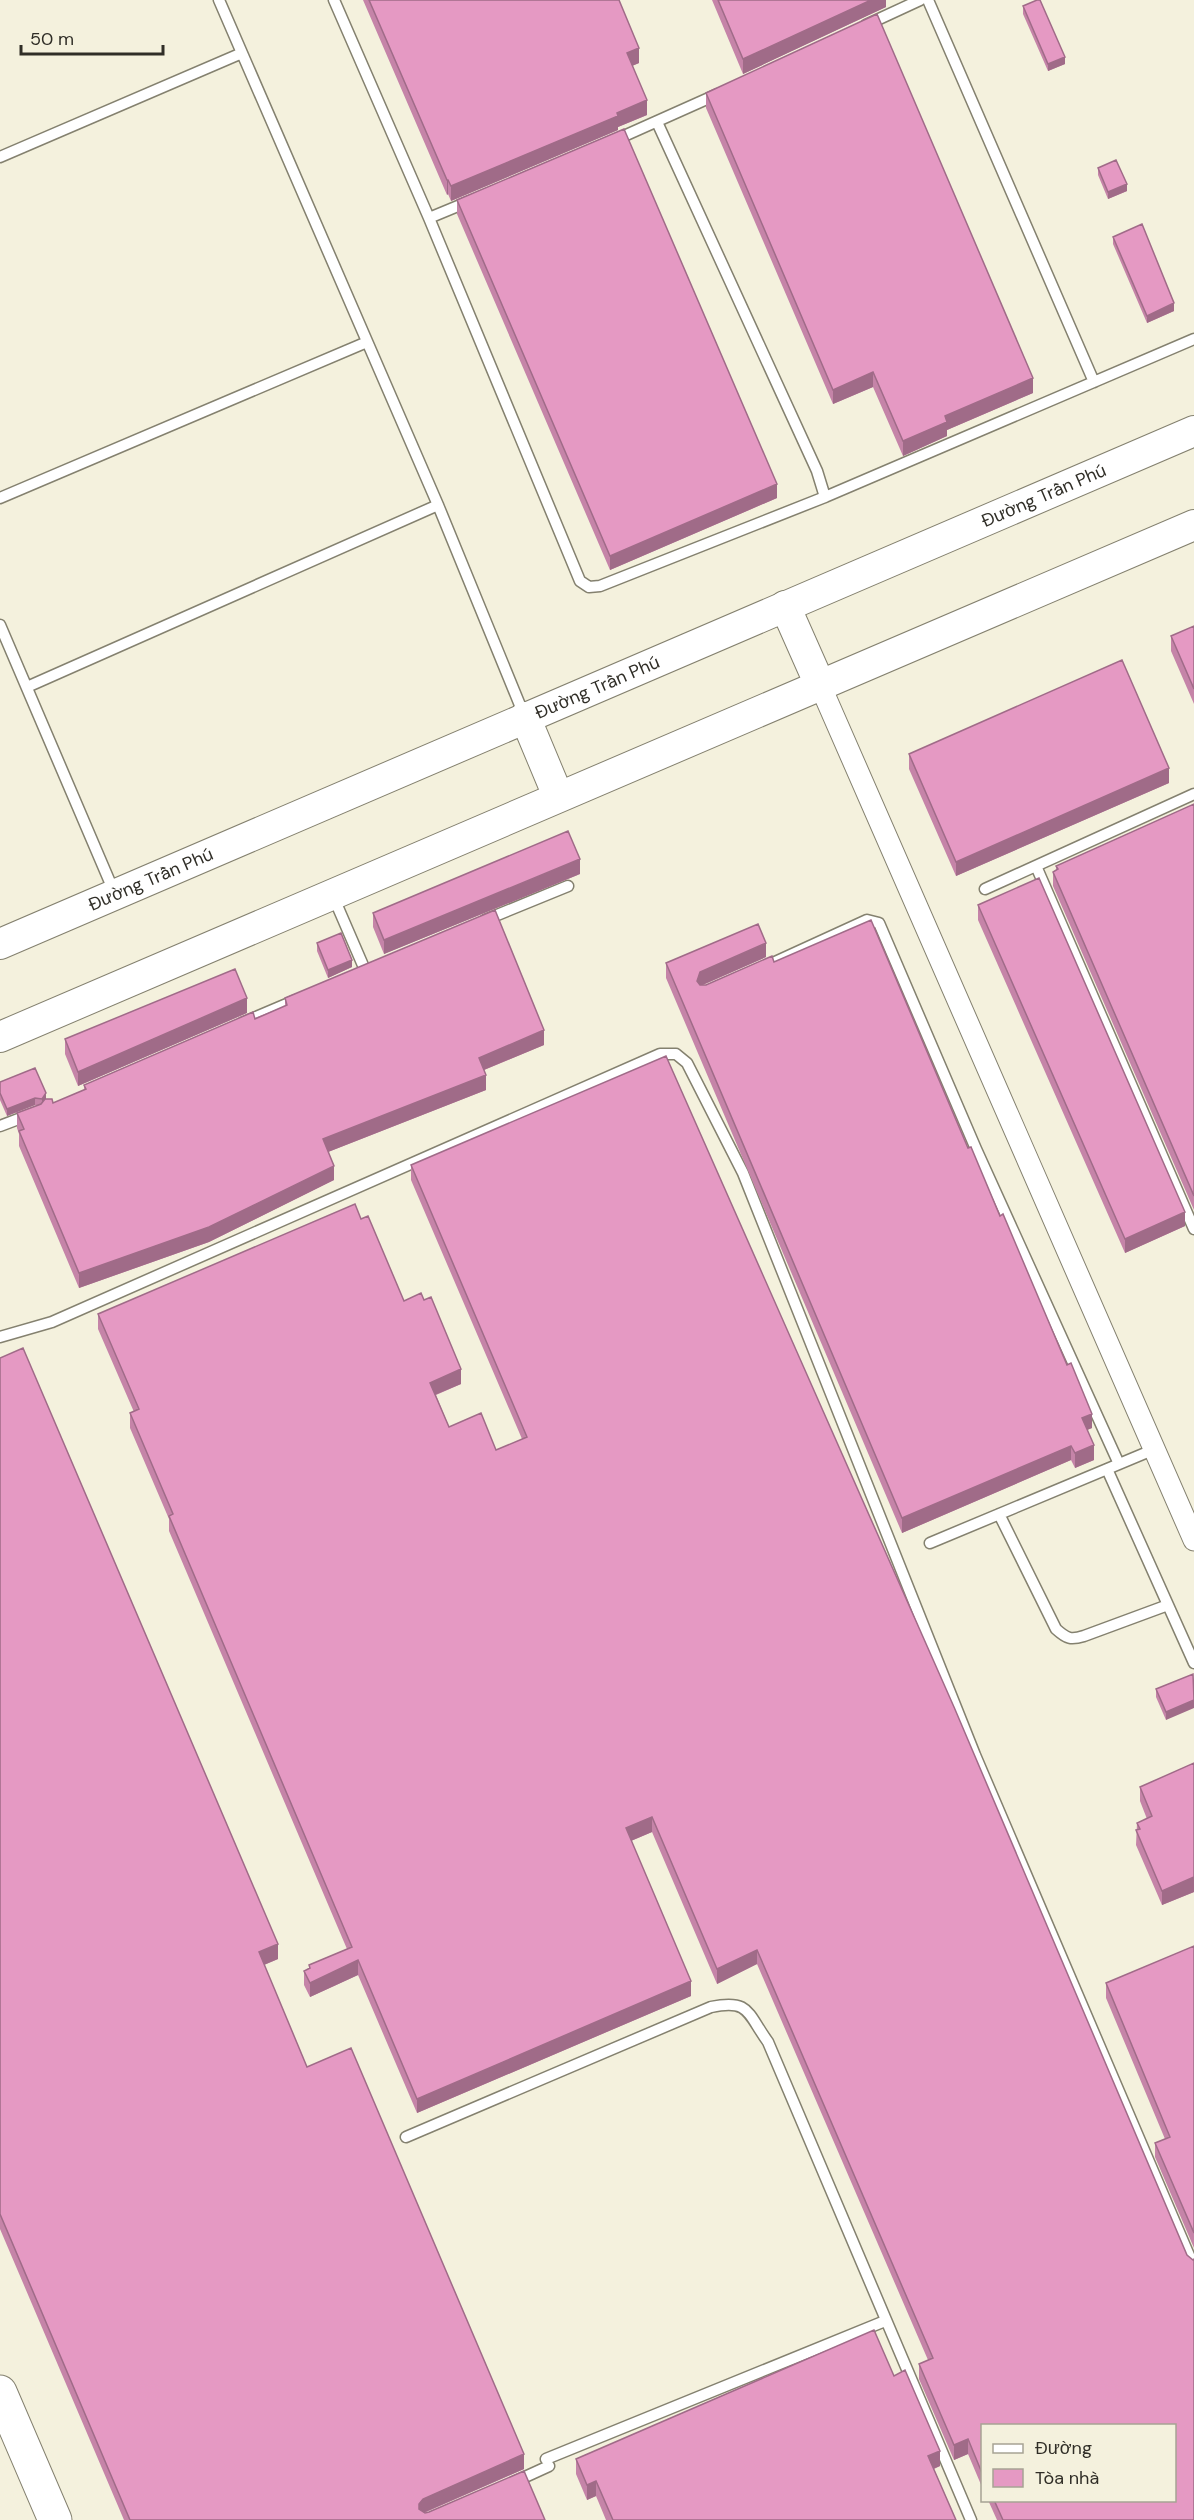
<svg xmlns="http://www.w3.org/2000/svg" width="1194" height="2520" viewBox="0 0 1194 2520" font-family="'DM Sans',sans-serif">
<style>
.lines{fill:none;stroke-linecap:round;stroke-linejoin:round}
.service-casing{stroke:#84816f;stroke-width:13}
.minor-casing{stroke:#84816f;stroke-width:23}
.secondary-casing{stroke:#84816f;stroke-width:32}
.primary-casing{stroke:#84816f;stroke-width:35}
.service{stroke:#fff;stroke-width:10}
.minor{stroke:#fff;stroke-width:21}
.secondary{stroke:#fff;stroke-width:30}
.primary{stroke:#fff;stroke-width:33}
.wall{fill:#c584a8}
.shaded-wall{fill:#a06b88}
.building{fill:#e599c3;stroke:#a06b88;stroke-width:1.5}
.labels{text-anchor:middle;stroke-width:4.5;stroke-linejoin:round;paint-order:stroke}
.street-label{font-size:18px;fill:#302e27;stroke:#f4f1dd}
</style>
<rect width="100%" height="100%" fill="#f4f1dd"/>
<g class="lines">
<defs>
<path id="service" d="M219 0 438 505 524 715
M334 0 429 218 580 581 589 587 600 586 825 497 817 471 657 122
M928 0 1094 382
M866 25 920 0
M615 140 718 94
M0 157 242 53
M429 218 470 201
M825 497 1194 339
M0 498 367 342
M0 625 115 894
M27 687 438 505
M1036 866 1194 1229
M985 889 1194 794
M333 896 365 970
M485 920 568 886
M773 963 867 920 879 923 976 1149 1119 1464
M242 1023 296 1000
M0 1126 29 1115
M0 1337 52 1322 660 1054H676L687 1063 743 1173 975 1755 1194 2267
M1107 1469 1194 1663
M999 1514 1056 1629C1067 1639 1071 1640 1084 1636L1168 1605
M930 1543 1155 1449
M406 2137 711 2007C750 1999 747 2013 768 2042L971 2520
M546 2459 885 2321
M514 2482 549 2466"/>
<path id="minor" d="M820 685 1194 1540"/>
<g id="secondary">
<path d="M785 606 820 685"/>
<path d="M525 717 558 796"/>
<path id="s1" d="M0 944 1194 431"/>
<path d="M0 1037 1194 525"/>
</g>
<path id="primary" d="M0 2392 55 2520"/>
</defs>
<use href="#service" class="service-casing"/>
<use href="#minor" class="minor-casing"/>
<use href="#secondary" class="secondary-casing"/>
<use href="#primary" class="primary-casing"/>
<use href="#service" class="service"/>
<use href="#minor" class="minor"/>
<use href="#secondary" class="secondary"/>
<use href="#primary" class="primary"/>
</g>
<path class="wall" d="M363 0H619L639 63 632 66 647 115 618 127V130L451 201 448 194 447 195Z
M712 0H886V7L743 74Z
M1023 6 1065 64 1048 71 1023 14Z
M706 93 1033 393 947 430V436L903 456 873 387 833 404 706 108Z
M1098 168 1127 191 1108 199 1098 175Z
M457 200 777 498 610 570 457 214Z
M1113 237 1174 311 1147 323 1113 244Z
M1194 626V704L1171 651V636Z
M909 754 1169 783 956 876 909 769Z
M1194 804V1210L1053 886V872L1056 870V866Z
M580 874 384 954 373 927V913Z
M978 905 1185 1226 1125 1253 978 920Z
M317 943 352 967 328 978 317 951Z
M766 957 703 985H706L774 962 968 1148 1092 1428 1087 1430 1094 1460 1075 1468 1071 1460 902 1533 666 978V963Z
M285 998 544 1045 484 1070 486 1090 328 1152 334 1180 209 1242 79 1288 19 1146V1134L17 1128V1113L38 1105H35L7 1116 0 1100V1082L46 1099 53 1103 84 1090V1085L285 1006Z
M247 1013 78 1086 65 1054V1039Z
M411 1165 1194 2520H997L988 2500H1174L982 2426V2487L968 2454 954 2460 919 2379V2364L928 2360 757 1964 717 1984 652 1832 631 1841 691 1996 417 2113 358 1975 310 1997 304 1985V1971L309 1968V1965L347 1949 169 1531V1519L130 1428V1413L134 1412 98 1329V1314L361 1219 404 1301 461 1384 436 1395 449 1427 496 1450 522 1439 411 1180Z
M0 1358 278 1959 264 1965 307 2067 524 2469 424 2513 545 2520H124L0 2229Z
M1193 1674 1166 1720 1156 1697V1689Z
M1194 1763V1892L1162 1905 1136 1845 1137 1823 1147 1819 1140 1801V1787Z
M1194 1946V2248L1155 2157V2143L1165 2139 1106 1998V1983Z
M894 2376 940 2466 934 2469 956 2520H606L596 2496 587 2500 576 2474V2459Z"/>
<path class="shaded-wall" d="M871 0H886V7L743 74V59Z
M639 48V63L627 68V53Z
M1065 57V64L1048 71V64Z
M647 100V115L618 127V130L451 201V186Z
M447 180H448V194L447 195Z
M1127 184V191L1108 199V192Z
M1174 303V311L1147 323V316Z
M873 372V387L833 404V390Z
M1033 378V393L947 430V436L903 456V441L945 416Z
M777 484V498L610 570V556Z
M1169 768V783L956 876V862Z
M580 859V874L384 954V940Z
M766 943V957L700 986 697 981 700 972Z
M352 960V967L328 978V970Z
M247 998V1013L78 1086V1072Z
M544 1030V1045L479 1072V1058Z
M486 1075V1090L323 1154V1139Z
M46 1093V1100L42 1106V1099Z
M35 1098V1105L7 1116V1109Z
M334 1166V1180L209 1242 79 1288V1273Z
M1185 1212V1226L1125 1253V1239Z
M461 1369V1384L430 1397V1383Z
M1092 1414V1428L1082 1432V1418Z
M1094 1445V1460L1075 1468V1453Z
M1071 1446V1460L902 1533V1518Z
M1194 1700V1708L1166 1720V1712Z
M652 1817V1832L626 1843V1828Z
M1194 1877V1892L1162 1905V1891Z
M278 1944V1959L259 1967V1952Z
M757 1950V1964L717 1984V1969Z
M358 1960V1975L310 1997V1983Z
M691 1981V1996L417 2113V2099Z
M968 2439V2454L954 2460V2445Z
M940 2451V2466L928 2471V2456Z
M524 2454V2469L423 2513 419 2519V2504L423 2499Z
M596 2481V2496L587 2500V2485Z"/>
<path class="building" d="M369 0H619L639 48 627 53 647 100 617 113 618 116 451 186 448 180H447Z
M718 0H871L743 59Z
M1037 0H1040L1065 57 1048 64 1023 6Z
M877 14 1033 378 945 416 947 422 903 441 873 372 833 390 706 93Z
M624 129 777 484 610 556 457 200Z
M1116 160 1127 184 1108 192 1098 168Z
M1142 224 1174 303 1147 316 1113 237Z
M1194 626V689L1171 636Z
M1122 660 1169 768 956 862 909 754Z
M1194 804V1196L1053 872 1058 869 1056 866Z
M568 831 580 859 384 940 373 913Z
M1039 878 1185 1212 1125 1239 978 905Z
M495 910 544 1030 479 1058 486 1075 323 1139 334 1166 209 1227 79 1273 19 1131 24 1129 17 1113 41 1104 45 1099H52L53 1103 86 1089 84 1085 253 1012 255 1019 287 1005 285 998Z
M871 920 968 1148 971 1147 1000 1216 1003 1214 1067 1365 1071 1363 1092 1414 1082 1418 1094 1445 1075 1453 1071 1446 902 1518 666 963 758 924 766 943 700 972 697 981 700 985H706L772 956 774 962Z
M341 933 352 960 328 970 317 943Z
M235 969 247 998 78 1072 65 1039Z
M666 1056 954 1707 1187 2255 1193 2260 1194 2259V2520H1003L994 2500H1174V2426H982V2473L968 2439 954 2445 919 2364 933 2358 757 1950 717 1969 652 1817 626 1828 691 1981 417 2099 358 1960 310 1983 304 1971 310 1968 309 1965 352 1947 169 1516 173 1514 130 1413 139 1409 98 1314 355 1204 361 1219 368 1216 404 1301 421 1293 424 1300 431 1297 461 1369 430 1383 449 1427 481 1413 496 1450 527 1437 411 1165Z
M35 1068 46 1093 42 1099 35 1098 7 1109 0 1093V1082Z
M23 1348 278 1944 259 1952 307 2067 351 2048 524 2454 423 2499 419 2504V2509L425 2513 429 2512 524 2471 545 2520H130L0 2214V1358Z
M1193 1674 1194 1700 1166 1712 1156 1689Z
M1194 1763V1877L1162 1891 1136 1830 1140 1829 1137 1823 1152 1816 1140 1787Z
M1194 1946V2233L1155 2143 1170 2137 1106 1983Z
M874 2330 894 2376 905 2370 940 2451 928 2456 956 2520H613L596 2481 587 2485 576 2459Z"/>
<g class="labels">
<g class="street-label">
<text dy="6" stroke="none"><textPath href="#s1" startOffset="1136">Đường Trần Phú</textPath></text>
<text dy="6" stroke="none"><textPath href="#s1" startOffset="650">Đường Trần Phú</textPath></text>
<text dy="6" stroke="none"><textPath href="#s1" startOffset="164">Đường Trần Phú</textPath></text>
</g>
</g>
<rect x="981" y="2424" width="195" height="78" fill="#f4f1dd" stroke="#a6a394" stroke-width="1.5"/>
<rect x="993" y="2444" width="30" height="9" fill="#ffffff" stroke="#a6a394" stroke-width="1.5"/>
<text x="1035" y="2454" font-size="18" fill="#302e27">Đường</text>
<rect x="993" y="2469" width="30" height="18" fill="#e599c3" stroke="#a6a394" stroke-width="1.5"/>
<text x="1035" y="2484" font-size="18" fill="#302e27">Tòa nhà</text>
<path d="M21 45v9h142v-9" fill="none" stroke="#302e27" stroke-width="3"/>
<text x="30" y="45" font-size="18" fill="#302e27" stroke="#f4f1dd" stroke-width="4.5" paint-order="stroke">50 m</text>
</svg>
